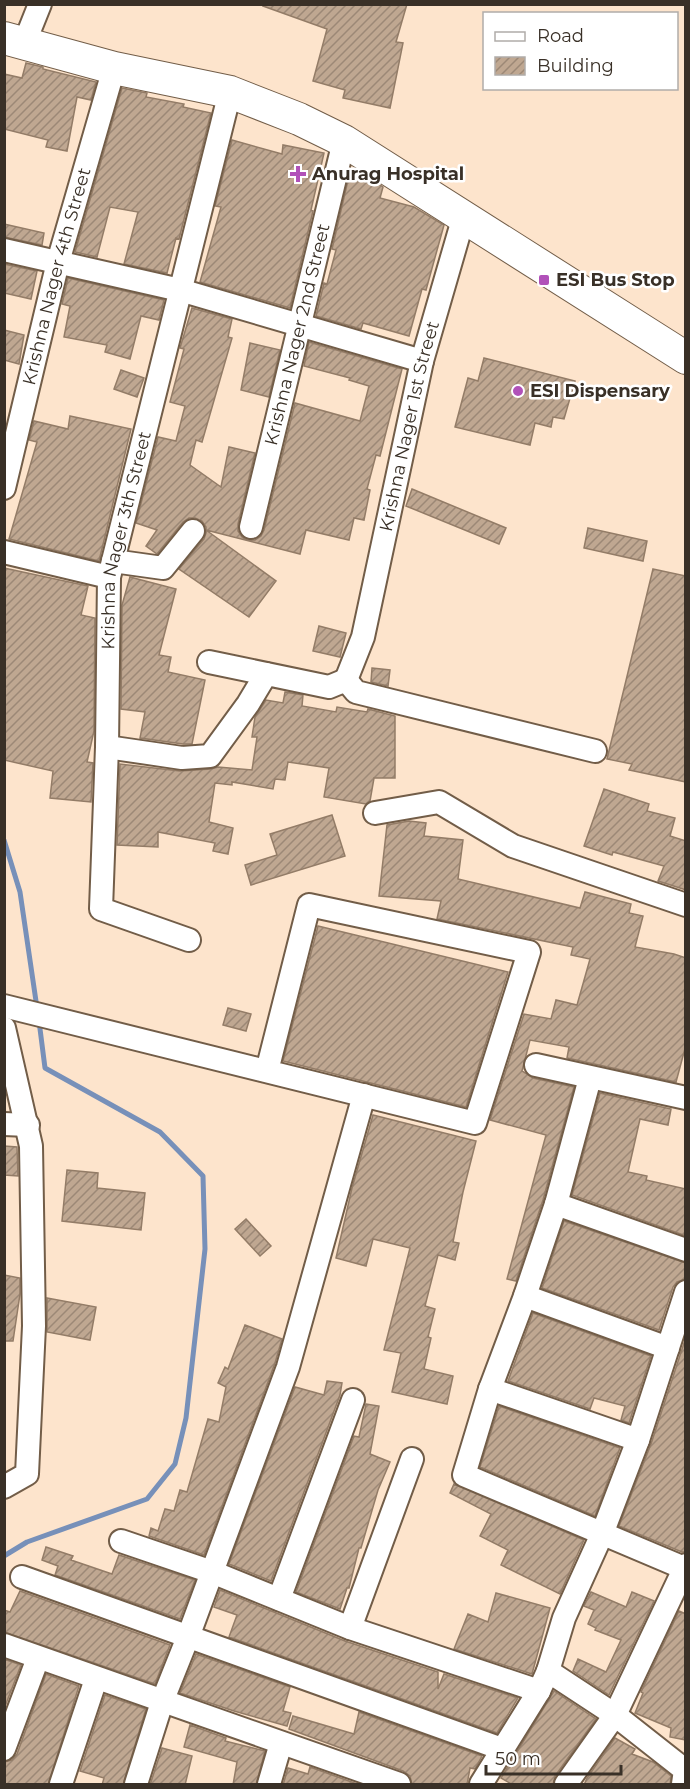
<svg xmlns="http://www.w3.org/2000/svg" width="690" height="1789" viewBox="0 0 690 1789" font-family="Montserrat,sans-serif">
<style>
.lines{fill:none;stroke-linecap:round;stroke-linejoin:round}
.stream{stroke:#7790b9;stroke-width:5}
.building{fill:url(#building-hatch);stroke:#937c67;stroke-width:1.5}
.street-casing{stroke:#725d48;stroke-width:26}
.secondary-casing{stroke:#725d48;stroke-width:34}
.street{stroke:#fff;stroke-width:22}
.secondary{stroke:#fff;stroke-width:32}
.poi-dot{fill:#b151b9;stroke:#fff;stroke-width:2}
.labels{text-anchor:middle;stroke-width:5;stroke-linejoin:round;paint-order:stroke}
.poi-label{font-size:18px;font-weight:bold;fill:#393027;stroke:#fff;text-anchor:start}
.street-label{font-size:18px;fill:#393027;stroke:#fff}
</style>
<defs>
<pattern id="building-hatch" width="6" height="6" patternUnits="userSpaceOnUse" patternTransform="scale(1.5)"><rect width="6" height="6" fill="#bfa791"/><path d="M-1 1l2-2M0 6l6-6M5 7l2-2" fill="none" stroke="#9c8876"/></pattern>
</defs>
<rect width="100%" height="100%" fill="#fde4cc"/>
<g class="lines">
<path class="stream" d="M4 840 20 892 37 1008
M4 1556 27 1542 147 1499 175 1464 186 1418 205 1249 203 1176 160 1132 45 1068 39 1021"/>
</g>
<path class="building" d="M264 4H407L396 42 403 43 390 108 343 98 345 90 313 81 327 29 263 6Z
M26 63 43 67V69L96 82 91 100 77 97 67 151 46 147 48 140 4 129V74L22 78Z
M122 88 147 93 146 97 184 104 183 107 211 113 179 239 176 238 167 273 124 264 138 212 110 207 97 257 75 252Z
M232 140 282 154 283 145 324 153 311 210 313 211 290 308 200 282 221 207 215 206Z
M349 176 377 183 383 187 380 198 414 207 444 225 426 290 422 289 409 336 363 323 361 329 316 316 324 283 327 284 336 250 332 249Z
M4 224 44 233 42 245 4 237Z
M4 264 37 271 31 299 4 293Z
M68 278 164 300 159 320 141 316 130 359 105 352 107 345 64 337 70 306 62 304Z
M192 308 232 319 228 337 232 338 202 442 196 440 190 465 221 487 229 447 255 453 238 524V531L242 537 247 540H255L261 536 264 530 295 403 360 421 369 386 349 380 350 378 304 366 309 342 402 369 380 456 376 455 367 489 370 490 364 520 354 518 349 540 306 530 300 554 206 530 276 581 249 617 179 569 204 539 206 533V527L202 521 195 518H189L183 522 157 554 146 546 157 530 136 523 158 437 176 441 185 406 170 402 184 349 180 348Z
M4 330 24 335 19 364 4 360Z
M250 343 280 350 269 397 241 390Z
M484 358 575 381 564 419 553 417 551 427 535 423 530 445 455 427 468 378 478 381Z
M121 370 144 378 137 397 114 389Z
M70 416 131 429 99 561 9 539 37 442 29 440 34 421 68 429Z
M412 489 506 528 499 544 406 506Z
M588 528 647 541 643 561 584 548Z
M4 568 88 586 81 615 95 618 94 731 87 762 93 763 91 802 50 798 53 771 4 760Z
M653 569 686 576V782L629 770 632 764 607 759Z
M130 577 176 589 159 655 171 657 168 672 205 680 192 744H183L140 738 145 712 121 709 122 605Z
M319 626 346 633 340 657 313 651Z
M372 668 390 670 388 686 371 682Z
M285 692 303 695 302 706 336 712 337 707 367 712 368 709 395 716V778H374L370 801 366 804 324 797 329 768 288 762 285 780 275 779 273 789 232 782V785L215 783 209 822 233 828 228 854 213 851 215 843 158 832V847L117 845 120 764 180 771 211 769 218 767 252 770 257 737H252L255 717 266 700 283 703Z
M604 789 649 804 647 811 675 818 670 836 686 841V890L658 881 664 866 613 852 612 855 584 846Z
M332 815 345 856 251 885 245 865 277 855 270 834Z
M409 821 426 823 424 836 463 840 458 879 580 908 585 892 631 904 629 913 643 916 635 947 674 954 686 958V1045L676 1082 567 1058 569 1047 530 1040 522 1071 533 1078 574 1087 543 1200 516 1281 507 1279 546 1135 490 1120 524 1014 551 1019 556 1000 577 1005 590 959 571 955 573 947 437 919 441 901 379 896 387 825Z
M318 926 508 972 466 1107 283 1061Z
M228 1008 251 1014 246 1031 223 1025Z
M600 1093 671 1109 668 1125 640 1119 628 1172 647 1176 646 1180 686 1189V1236L572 1195Z
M373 1115 476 1141 463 1192 453 1242 459 1243 455 1260 438 1255 425 1306 435 1309 428 1337 431 1338 424 1369 453 1376 447 1404 392 1392 401 1353 384 1350 410 1248 373 1239 366 1266 336 1258 352 1188Z
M4 1146 17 1147 18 1176 4 1175Z
M67 1170 98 1173 97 1188 145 1193 141 1230 62 1221Z
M246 1219 271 1246 260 1256 235 1229Z
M564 1221 686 1263V1279L677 1282 673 1287 659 1330 542 1288Z
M4 1275 20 1278V1294L13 1341H4Z
M47 1298 96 1307 90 1340 47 1332Z
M533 1313 651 1356 629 1423 621 1420 625 1406 594 1398 590 1409 508 1381Z
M245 1325 282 1339 275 1363 204 1555 149 1536 151 1528 158 1531 165 1509 174 1511 180 1490 187 1492 208 1419 219 1422 226 1387 218 1383 225 1367 228 1369Z
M686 1337V1552H682L619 1526 651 1444Z
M327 1381 342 1383 340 1395 271 1581 229 1564 295 1387 324 1395Z
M366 1404 379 1406 370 1454 390 1462 378 1490 361 1548H359L349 1588H347L340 1609 296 1592 354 1436 359 1437Z
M499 1406 620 1448 595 1516 480 1467Z
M454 1484 584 1540 560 1594 501 1565 508 1550 480 1536 491 1514 450 1493Z
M46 1547 73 1556 71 1560 112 1574 119 1555 195 1580 180 1619 55 1575 58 1566 42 1560Z
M220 1590 345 1641 438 1672V1689L444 1674 518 1698 497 1733 229 1637 237 1615 214 1607Z
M20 1591 170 1645 155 1684 4 1632V1610L10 1612Z
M591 1592 626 1607 632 1592 654 1601 609 1695 573 1671 578 1659 606 1672 621 1640 595 1630 596 1628 588 1624 594 1610 584 1606Z
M496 1593 550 1608 532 1674 454 1649 468 1614 488 1622Z
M679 1611 686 1614V1740L670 1737 671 1728 635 1713 643 1693 641 1692Z
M196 1654 290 1687 283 1711 291 1713 287 1726 234 1711 180 1693Z
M4 1659 21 1665 4 1709Z
M46 1674 79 1686 48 1785H4V1762L12 1760 17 1754Z
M554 1691 596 1719 555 1776 553 1785H513L501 1778Z
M105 1695 146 1709 123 1785H102L104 1778 80 1771Z
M359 1712 482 1756 475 1769 470 1768 467 1785H412L410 1776 403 1771 289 1729 293 1716 354 1734Z
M190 1725 226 1738 225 1741 265 1751 256 1785H233L237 1762 184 1747Z
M615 1738 635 1749 632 1754 653 1762 671 1776 670 1785H584L587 1778Z
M162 1748 192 1756 185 1785H150Z
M310 1767 360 1785H283L288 1768 308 1774Z"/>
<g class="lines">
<defs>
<g id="street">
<path d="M24 44 40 4"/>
<path d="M4 250 180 290 422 361"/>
<path id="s1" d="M4 488 58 262 114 68"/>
<path id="s2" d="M251 527 344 141"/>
<path d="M4 552 109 577"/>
<path d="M113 561 163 568 193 531"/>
<path d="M209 662 329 687 346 680 356 692 595 751"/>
<path id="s3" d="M346 680 363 637 422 361 464 216"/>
<path d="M107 747 182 758 210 756 248 704 266 674"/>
<path d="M375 813 439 802 513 846 686 905"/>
<path id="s4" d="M189 940 101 909 107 747 109 577 230 92"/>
<path d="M4 1006 475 1123 529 952 309 905 267 1071"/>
<path d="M4 1028 31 1146 34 1326 27 1474 4 1487"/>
<path d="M536 1065 686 1098"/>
<path d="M4 1124 28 1125"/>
<path d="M556 1204 590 1078"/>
<path d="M525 1296 668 1348"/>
<path d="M490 1389 638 1440"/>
<path d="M121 1541 212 1572 350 1628 539 1691"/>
<path d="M684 1568 464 1475 490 1389 525 1296 556 1204 686 1250"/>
<path d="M22 1577 502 1749"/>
<path d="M279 1599 353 1400"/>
<path d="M350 1628 412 1459"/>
<path d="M4 1645 399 1784"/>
<path d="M548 1671 564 1618 602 1534 638 1440 686 1292"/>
<path d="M4 1749 38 1658"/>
<path d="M61 1784 96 1679"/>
<path d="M136 1784 162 1702 188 1637 288 1367 364 1095"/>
<path d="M269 1784 281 1743"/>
<path d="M481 1784 539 1691 548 1671 615 1715 685 1770 683 1784"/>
<path d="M566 1784 615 1715 686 1565"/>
</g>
<path id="secondary" d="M4 38 114 68 230 92 299 119 344 141 686 358"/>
</defs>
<use href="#street" class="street-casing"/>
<use href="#secondary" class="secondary-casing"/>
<use href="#street" class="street"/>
<use href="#secondary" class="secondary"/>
</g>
<g class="poi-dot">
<path d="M295 165h6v6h6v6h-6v6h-6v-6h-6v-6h6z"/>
<rect x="538" y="274" width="12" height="12" rx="3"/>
<circle cx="518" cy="391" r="6"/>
</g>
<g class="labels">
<g class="poi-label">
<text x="312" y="180">Anurag Hospital</text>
<text x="556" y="286">ESI Bus Stop</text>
<text x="530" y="397">ESI Dispensary</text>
</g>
<g class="street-label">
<text dy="6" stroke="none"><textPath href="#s1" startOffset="218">Krishna Nager 4th Street</textPath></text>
<text dy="6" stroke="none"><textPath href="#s2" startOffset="198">Krishna Nager 2nd Street</textPath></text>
<text dy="6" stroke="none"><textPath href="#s3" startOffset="262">Krishna Nager 1st Street</textPath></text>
<text dy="6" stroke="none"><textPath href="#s4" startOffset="464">Krishna Nager 3th Street</textPath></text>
</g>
</g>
<rect width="690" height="1789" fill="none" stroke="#393027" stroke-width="12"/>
<rect x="483" y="12" width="195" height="78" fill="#ffffff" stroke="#b0aca9" stroke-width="1.5"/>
<rect x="495" y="32" width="30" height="9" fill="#ffffff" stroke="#b0aca9" stroke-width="1.5"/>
<text x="537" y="42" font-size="18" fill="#393027">Road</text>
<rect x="495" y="57" width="30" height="18" fill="url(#building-hatch)" stroke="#b0aca9" stroke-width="1.5"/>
<text x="537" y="72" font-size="18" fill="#393027">Building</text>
<path d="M486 1765v9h135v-9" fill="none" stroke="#393027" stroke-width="3"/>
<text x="495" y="1765" font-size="18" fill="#393027" stroke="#ffffff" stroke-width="4.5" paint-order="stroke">50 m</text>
</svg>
